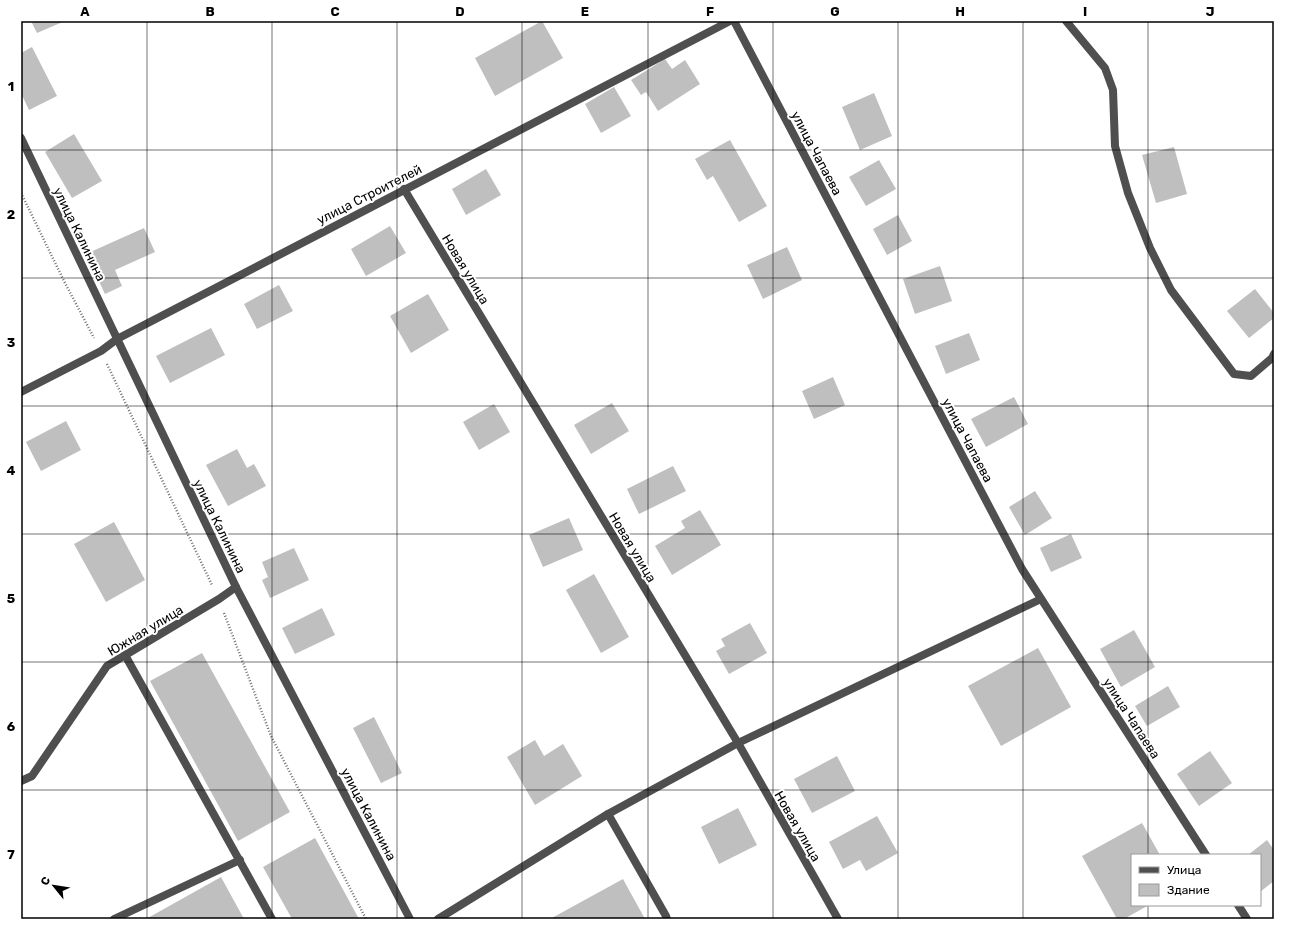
<svg xmlns="http://www.w3.org/2000/svg" width="1295" height="940" viewBox="0 0 1295 940" font-family="Rubik,sans-serif">
<style>
.building{fill:#bfbfbf}
.lines{fill:none;stroke-linecap:round;stroke-linejoin:round}
.path{stroke:#717171;stroke-width:2.5;stroke-dasharray:1 2;stroke-linecap:butt}
.service{stroke:#4f4f4f;stroke-width:8}
.minor{stroke:#4f4f4f;stroke-width:8}
.tertiary{stroke:#4f4f4f;stroke-width:8}
.grid{fill:none;stroke:#000;stroke-width:1;stroke-opacity:0.55}
.labels{text-anchor:middle;stroke-width:4;stroke-linejoin:round;paint-order:stroke}
.street-label{font-size:13px;fill:#000;stroke:#fff}
.neatline{fill:none;stroke:#000;stroke-width:1.5}
.grid-label{font-size:13px;text-anchor:middle;font-weight:bold;fill:#000}
</style>
<rect width="100%" height="100%" fill="#fff"/>
<path class="building" d="M31 21H65L37 33Z
M542 21 563 58 495 96 475 58Z
M32 47 57 96 29 110 21 93V53Z
M665 59 672 69 685 60 700 84 658 111 646 92 641 95 631 80Z
M614 87 631 116 601 133 585 104Z
M874 93 892 136 860 150 842 107Z
M74 134 102 181 72 198 45 152Z
M730 140 767 206 739 222 713 176 707 180 695 159Z
M1174 147 1187 194 1156 203 1142 155Z
M879 160 896 189 866 206 849 177Z
M486 169 501 195 466 215 452 189Z
M898 215 912 241 887 255 873 229Z
M390 226 406 253 366 276 351 249Z
M144 228 155 252 115 270 122 286 105 294 86 254Z
M787 247 802 280 763 299 747 265Z
M940 266 952 301 915 314 903 279Z
M279 285 293 311 257 329 244 304Z
M1255 289 1274 313V318L1249 338 1227 311Z
M428 294 449 330 411 353 390 316Z
M211 328 225 355 170 383 156 356Z
M969 333 980 360 946 374 935 346Z
M833 377 845 405 814 419 802 391Z
M1014 397 1028 424 986 447 971 419Z
M612 403 629 431 591 454 574 425Z
M494 404 510 432 479 450 463 422Z
M66 421 81 450 41 471 26 442Z
M237 449 247 468 254 464 266 486 228 506 206 465Z
M673 466 686 491 639 514 627 489Z
M1035 491 1052 518 1025 535 1009 507Z
M700 510 721 545 672 575 655 546 685 528 681 521Z
M569 518 583 550 543 567 529 535Z
M114 522 145 580 106 602 74 544Z
M1071 534 1082 558 1051 572 1040 548Z
M294 548 309 580 270 598 262 580 268 577 262 562Z
M594 574 629 637 601 653 566 590Z
M322 608 335 635 295 654 282 628Z
M750 623 767 653 729 674 716 651 725 646 721 639Z
M1134 630 1155 667 1121 687 1100 649Z
M1038 648 1071 707 1001 746 968 686Z
M202 653 290 812 238 841 150 681Z
M1168 686 1180 707 1147 726 1135 706Z
M374 717 402 773 381 783 353 728Z
M535 740 544 756 563 744 582 776 535 805 507 757Z
M1210 751 1232 783 1199 806 1177 774Z
M837 756 855 791 812 813 794 779Z
M738 808 757 845 719 864 701 827Z
M877 816 898 853 866 871 860 860 843 869 829 842Z
M1142 823 1160 855H1132V905H1149L1124 919H1117L1082 856Z
M315 838 359 919H292L263 867Z
M1267 840 1274 850V881L1260 892V855H1248Z
M221 877 244 919H146Z
M623 879 645 919H550Z"/>
<g class="lines">
<path class="path" d="M21 193 64 281 94 338
M107 364 212 585
M224 613 271 736 366 919"/>
<path class="service" d="M1066 21 1105 68 1113 90 1115 146 1128 193 1150 248 1171 290 1234 374 1251 376 1272 358 1274 354
M125 655 272 919
M608 814 666 916 667 919
M114 919 240 860"/>
<path class="minor" d="M734 21 1022 569 1206 855
M404 189 738 743 838 919
M21 392 101 351 117 339 730 21
M21 781 32 776 107 666 219 599 236 587
M1238 905 1247 919
M438 919 608 814 738 743 1041 599"/>
<path class="tertiary" d="M21 138 236 587 410 919"/>
</g>
<path class="grid" d="M147 21V919M272 21V919M397 21V919M522 21V919M648 21V919M773 21V919M898 21V919M1023 21V919M1148 21V855M21 150H1274M21 278H1274M21 406H1274M21 534H1274M21 662H1274M21 790H1274M1148 905V919"/>
<g class="labels">
<g class="street-label">
<text transform="translate(817 153) rotate(62)" y="5">улица Чапаева</text>
<text transform="translate(369 194) rotate(-27)" y="5">улица Строителей</text>
<text transform="translate(80 234) rotate(64)" y="5">улица Калинина</text>
<text transform="translate(466 269) rotate(59)" y="5">Новая улица</text>
<text transform="translate(968 440) rotate(62)" y="5">улица Чапаева</text>
<text transform="translate(220 526) rotate(64)" y="5">улица Калинина</text>
<text transform="translate(633 547) rotate(59)" y="5">Новая улица</text>
<text transform="translate(145 630) rotate(-31)" y="5">Южная улица</text>
<text transform="translate(1132 718) rotate(57)" y="5">улица Чапаева</text>
<text transform="translate(369 814) rotate(62)" y="5">улица Калинина</text>
<text transform="translate(798 826) rotate(60)" y="5">Новая улица</text>
</g>
</g>
<rect width="1295" height="940" fill="none" stroke="#ffffff" stroke-width="44"/>
<rect x="1131" y="854" width="130" height="52" fill="#ffffff" stroke="#999999"/>
<rect x="1139" y="867" width="20" height="6" fill="#4f4f4f" stroke="#999999"/>
<text x="1167" y="874" font-size="12" fill="#000000">Улица</text>
<rect x="1139" y="884" width="20" height="12" fill="#bfbfbf" stroke="#999999"/>
<text x="1167" y="894" font-size="12" fill="#000000">Здание</text>
<g transform="translate(54 886) rotate(300)" stroke="#ffffff" stroke-width="3" paint-order="stroke">
<path d="M0-3L7 15L0 10L-7 15Z" fill="#000000"/>
<text y="-6" font-size="11" font-weight="bold" text-anchor="middle" fill="#000000">С</text>
</g>
<rect x="22" y="22" width="1251" height="896" class="neatline"/>
<g class="grid-label">
<text x="85" y="16">A</text>
<text x="210" y="16">B</text>
<text x="335" y="16">C</text>
<text x="460" y="16">D</text>
<text x="585" y="16">E</text>
<text x="710" y="16">F</text>
<text x="835" y="16">G</text>
<text x="960" y="16">H</text>
<text x="1085" y="16">I</text>
<text x="1210" y="16">J</text>
<text x="11" y="91">1</text>
<text x="11" y="219">2</text>
<text x="11" y="347">3</text>
<text x="11" y="475">4</text>
<text x="11" y="603">5</text>
<text x="11" y="731">6</text>
<text x="11" y="859">7</text>
</g>
</svg>
